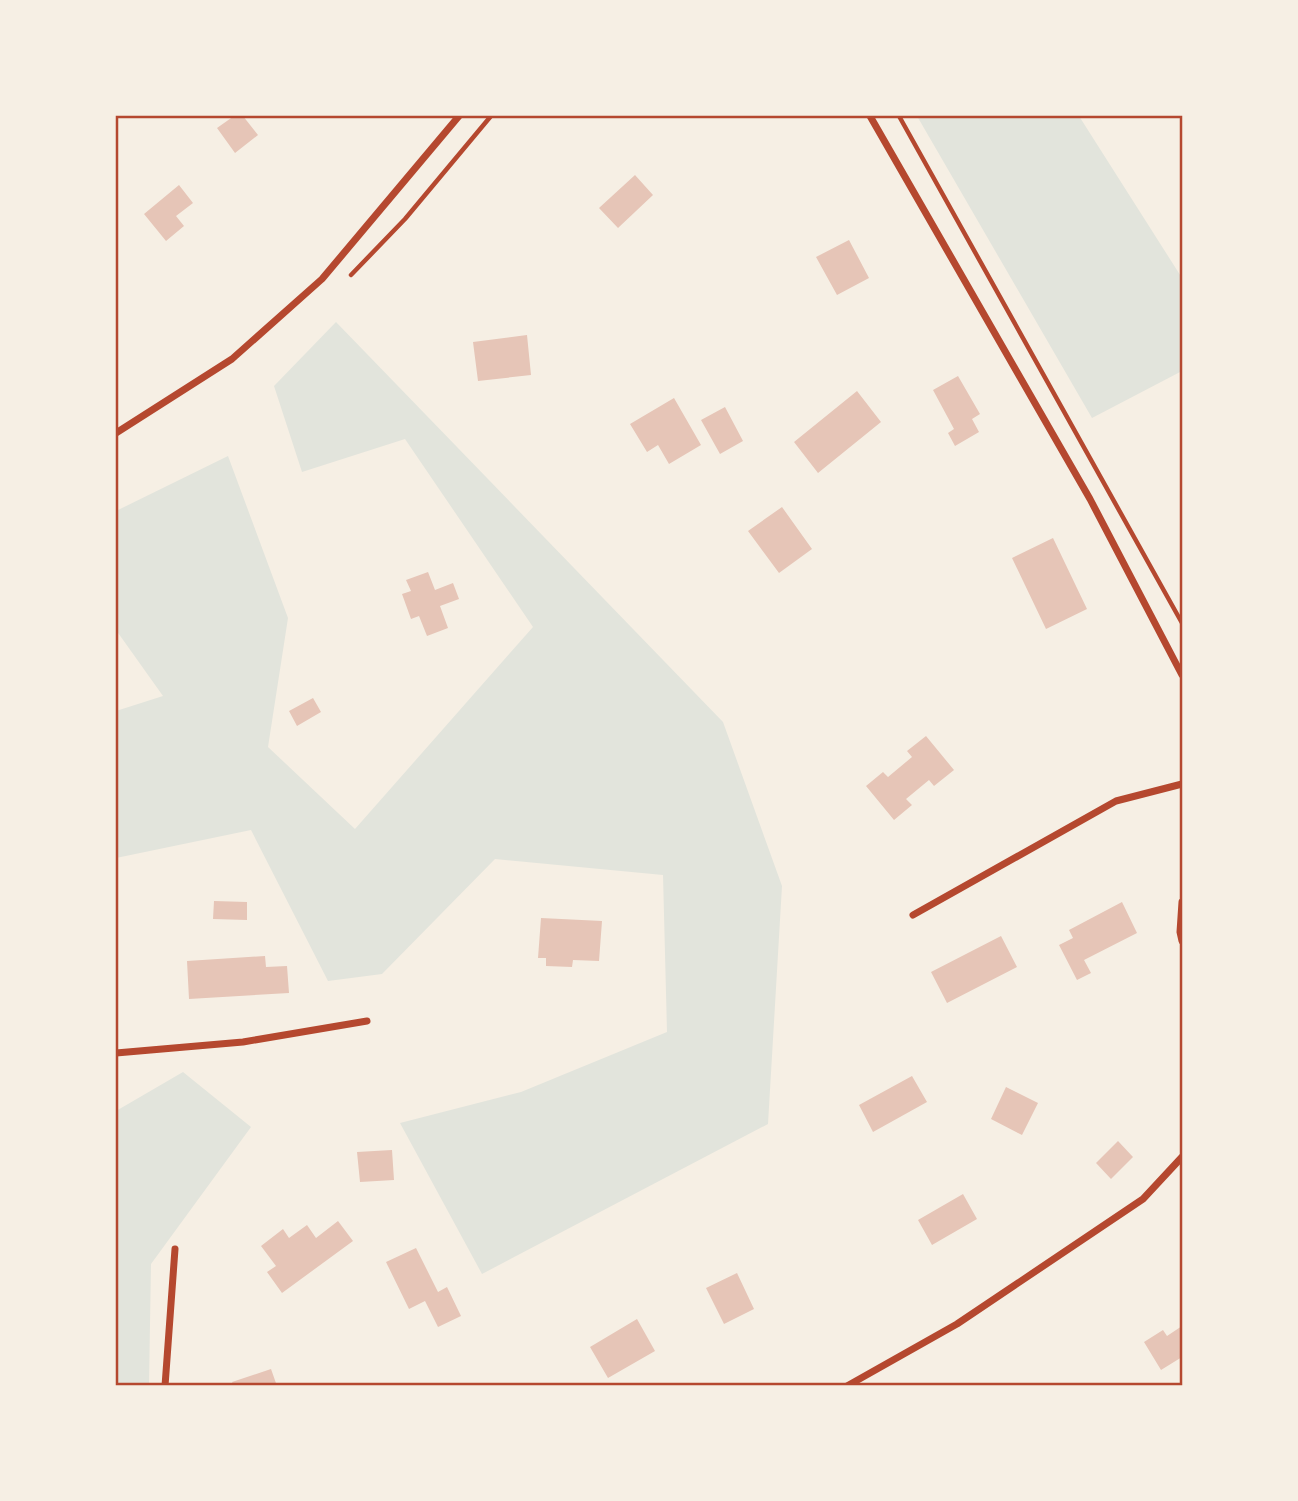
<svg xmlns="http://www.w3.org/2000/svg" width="1298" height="1501" viewBox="0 0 1298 1501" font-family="Lato,sans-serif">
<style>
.green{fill:#e2e4dc}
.building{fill:#e6c5b7}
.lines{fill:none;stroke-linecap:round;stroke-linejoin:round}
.path{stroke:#b5482f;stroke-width:4.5}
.minor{stroke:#b5482f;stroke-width:7}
.neatline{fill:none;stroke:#b5482f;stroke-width:2.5}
</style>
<rect width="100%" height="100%" fill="#f6efe4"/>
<path class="green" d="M917 116H1079L1182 278V371L1092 418Z
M336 322 723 722 782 886 768 1124 482 1274 400 1123 521 1092 667 1032 663 875 495 859 382 974 328 981 251 830 116 858V711L163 696 116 630V511L228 456 288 618 268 747 355 829 533 627 405 439 302 472 274 386Z
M183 1072 251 1127 151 1264 149 1385H116V1111Z"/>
<path class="building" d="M234 116H243L258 135 235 153 217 128Z
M635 175 653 195 618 228 599 208Z
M179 185 193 203 176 216 184 226 166 241 144 214Z
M849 240 869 278 837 295 816 257Z
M527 335 531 375 478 381 473 342Z
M958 376 980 414 972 419 979 432 955 446 948 433 954 429 933 390Z
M857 391 881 422 818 473 794 442Z
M674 398 701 445 669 464 658 445 647 452 630 424Z
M725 407 743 441 720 454 701 420Z
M782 507 812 549 779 573 748 531Z
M1053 538 1087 609 1046 629 1012 558Z
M428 572 435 590 453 583 459 599 440 606 448 628 427 636 419 616 411 619 402 594 411 591 406 580Z
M313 698 321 712 297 726 289 711Z
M926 736 954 770 934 786 929 780 906 799 912 805 894 820 866 786 883 772 888 777 912 757 907 751Z
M214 901 247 902V920L213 919Z
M1122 902 1137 933 1084 960 1091 973 1077 980 1059 945 1073 938 1069 930Z
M541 918 602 921 599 961 573 960 572 967 546 966V958H538Z
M1001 936 1017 967 947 1003 931 972Z
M265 956 266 967 287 966 289 993 189 999 187 961Z
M912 1076 927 1102 873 1132 859 1105Z
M1006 1087 1038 1103 1022 1135 991 1119Z
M1118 1141 1133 1157 1111 1179 1096 1163Z
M392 1150 394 1180 360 1182 357 1152Z
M963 1194 977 1219 932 1245 918 1220Z
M338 1221 353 1241 282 1293 267 1272 276 1266 261 1246 283 1229 289 1238 307 1225 316 1238Z
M416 1248 438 1292 447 1287 461 1316 438 1327 425 1301 409 1309 386 1262Z
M737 1273 754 1309 724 1324 706 1288Z
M637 1319 655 1351 608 1378 590 1347Z
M1182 1326V1357L1161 1370 1144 1342 1163 1330 1167 1336Z
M271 1369 277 1386H234L232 1382Z"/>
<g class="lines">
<path class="path" d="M899 116 1182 623
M351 275 405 219 491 116"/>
<path class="minor" d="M870 116 1090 499 1182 675
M116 433 232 359 322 279 459 116
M1182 902 1180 932 1182 941
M913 915 1116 801 1182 784
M116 1053 243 1042 367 1021
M165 1386 175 1249
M847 1386 957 1324 1143 1199 1182 1157"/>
</g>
<rect width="1298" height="1501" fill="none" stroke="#f6efe4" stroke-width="234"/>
<rect x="117" y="117" width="1064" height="1267" class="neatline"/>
</svg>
